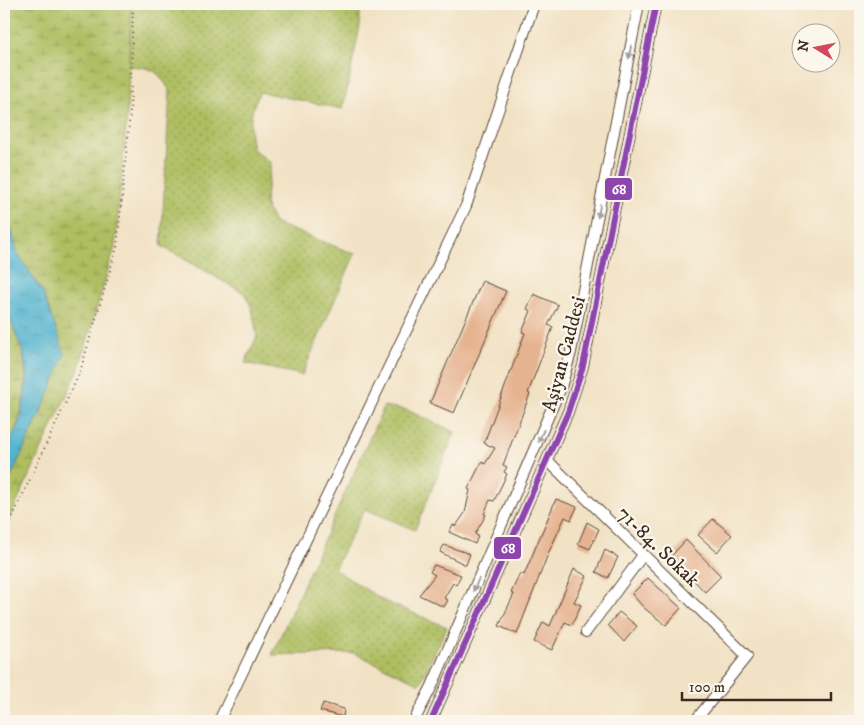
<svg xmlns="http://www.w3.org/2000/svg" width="864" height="725" viewBox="0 0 864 725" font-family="'IM FELL DW Pica',serif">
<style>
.grass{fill:url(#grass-dots);stroke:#747440}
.wetland{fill:url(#wetland-marsh);stroke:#747440}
.water{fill:url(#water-ripples);stroke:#466e76}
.building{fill:#e6b390}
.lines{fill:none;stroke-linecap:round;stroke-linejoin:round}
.minor-casing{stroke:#564637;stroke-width:12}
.path{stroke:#564637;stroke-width:2;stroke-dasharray:1 4;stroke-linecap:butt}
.minor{stroke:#fff;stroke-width:10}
.bus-1-casing{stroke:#fbf7ec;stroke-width:10}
.bus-1{stroke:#8e44ad;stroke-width:6}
.oneway{fill:#a79f9a}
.labels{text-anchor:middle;stroke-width:4.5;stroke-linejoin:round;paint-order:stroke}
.street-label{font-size:20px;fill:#3b2a1e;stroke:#fbf7ec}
.line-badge{stroke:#fbf7ec;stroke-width:2}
.badge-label{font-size:14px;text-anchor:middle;font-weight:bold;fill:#fff}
</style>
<defs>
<pattern id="grass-dots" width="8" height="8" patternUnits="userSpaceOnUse" patternTransform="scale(1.25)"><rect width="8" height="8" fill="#aebe61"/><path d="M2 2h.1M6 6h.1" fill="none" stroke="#8f9b4f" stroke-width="1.8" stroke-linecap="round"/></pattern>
<pattern id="wetland-marsh" width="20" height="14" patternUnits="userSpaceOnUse" patternTransform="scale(1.25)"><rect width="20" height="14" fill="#aebe61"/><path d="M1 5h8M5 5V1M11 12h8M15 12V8" fill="none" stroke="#8f9b4f"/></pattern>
<pattern id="water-ripples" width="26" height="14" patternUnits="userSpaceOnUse" patternTransform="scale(1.25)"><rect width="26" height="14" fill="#50b2cf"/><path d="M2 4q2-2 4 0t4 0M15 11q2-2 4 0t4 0" fill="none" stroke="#4491a7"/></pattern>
</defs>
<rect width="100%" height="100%" fill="#fbf7ec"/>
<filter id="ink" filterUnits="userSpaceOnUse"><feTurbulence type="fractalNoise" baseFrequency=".02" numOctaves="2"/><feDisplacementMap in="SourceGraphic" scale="10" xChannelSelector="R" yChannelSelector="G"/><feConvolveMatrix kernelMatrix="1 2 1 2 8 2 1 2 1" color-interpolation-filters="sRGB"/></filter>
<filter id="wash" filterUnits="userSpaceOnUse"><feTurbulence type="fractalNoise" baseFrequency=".0096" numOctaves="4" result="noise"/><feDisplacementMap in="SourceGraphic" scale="20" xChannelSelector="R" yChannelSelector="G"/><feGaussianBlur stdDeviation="1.12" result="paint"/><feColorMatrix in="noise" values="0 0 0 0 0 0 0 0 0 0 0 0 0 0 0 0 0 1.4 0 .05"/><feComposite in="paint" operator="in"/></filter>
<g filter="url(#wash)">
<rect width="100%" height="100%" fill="#f2e2c5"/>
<path class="grass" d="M131 4H315L360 11V26L343 109 260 92C249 111 249 129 253 149L271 163 265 204 274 223 355 254 302 375 245 363 257 336 252 308 244 293 161 246 170 91C157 70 154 68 129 66Z
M384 406 407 410 455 432 415 530 365 509 334 569 384 601 447 627 420 684 354 653 272 655Z"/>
<path class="wetland" d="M4 4H131L127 114 115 247 78 371 4 530V491L46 401 43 293 17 252 4 200Z
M4 304C33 361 32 399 4 456Z"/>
<path class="water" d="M4 200 17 252 43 293 65 354 46 401 4 491V456L21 418 27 378 24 355 4 304Z"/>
<g id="blocks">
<path class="building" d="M482 281 506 291 454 413 430 403Z
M534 294 558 305 548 325 553 327 528 393 530 394 503 465 507 467 504 472 507 474 494 501 490 500 484 514 486 515 475 534 478 536 475 544 449 532 453 525 456 526 465 513 470 490 468 489 478 469 482 462 485 464 495 448 484 443 525 333 522 332 531 311 527 309Z
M556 499 577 507 571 520 565 517 548 554 517 634 499 626 514 594 511 593 520 573 524 575Z
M713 519 732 535 717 552 698 535Z
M587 522 599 529 590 549 578 544Z
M686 540 721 576 705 592 671 556Z
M444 545 470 554 466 565 440 552Z
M605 550 618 557 608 578 596 572Z
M434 565 461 575 456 585 453 583 444 598 448 600 444 607 419 595 435 575 430 572Z
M574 569 587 576 574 602 581 605 572 625 565 622 552 650 534 642 543 622 550 626Z
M648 578 681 608 666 625 644 608 632 594Z
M619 612 637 626 624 642 608 625Z
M323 703 344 709 343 717 320 711Z"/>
</g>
</g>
<g filter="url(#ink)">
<use href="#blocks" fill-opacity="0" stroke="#564637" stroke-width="1"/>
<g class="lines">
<defs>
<path id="minor" d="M547 460 747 656 695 721
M586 632 643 555
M219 721 466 206 534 4
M414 721 432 686 561 387 571 352 639 4
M431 721 568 412 583 366 656 4"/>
</defs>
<use href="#minor" class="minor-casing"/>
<path class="path" d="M4 535 80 372 117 247 130 114 133 4"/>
<use href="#minor" class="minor"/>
<defs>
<path id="bus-1" d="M431 721 568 412 583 366 656 4"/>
</defs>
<use href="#bus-1" class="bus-1-casing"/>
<use href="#bus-1" class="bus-1"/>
</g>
<defs><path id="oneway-solid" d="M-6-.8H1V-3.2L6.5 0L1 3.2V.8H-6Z" transform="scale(1.25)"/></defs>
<g class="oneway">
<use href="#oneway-solid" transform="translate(630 52) rotate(100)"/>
<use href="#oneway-solid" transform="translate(599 211) rotate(101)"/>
<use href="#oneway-solid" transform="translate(541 436) rotate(113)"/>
<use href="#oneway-solid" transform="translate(476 585) rotate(114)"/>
</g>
</g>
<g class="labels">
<g class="street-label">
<text transform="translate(563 354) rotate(-75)" y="7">Aşiyan Caddesi</text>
<text transform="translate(659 546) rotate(44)" y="7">71-84. Sokak</text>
</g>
</g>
<g class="line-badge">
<rect x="604" y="177" width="29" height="24" rx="5" fill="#8e44ad"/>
<rect x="493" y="536" width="29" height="24" rx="5" fill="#8e44ad"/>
</g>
<g class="badge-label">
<text x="619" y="194">68</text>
<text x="508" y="553">68</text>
</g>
<rect width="864" height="725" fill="none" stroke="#fbf7ec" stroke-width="20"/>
<g transform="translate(816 48) rotate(280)"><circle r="24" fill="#fbf7ec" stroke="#aea59a"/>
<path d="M0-4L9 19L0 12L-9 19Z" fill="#d1495b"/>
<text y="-8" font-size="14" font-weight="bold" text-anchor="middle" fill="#3b2a1e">N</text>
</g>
<path d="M682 692v8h149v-8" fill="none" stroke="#3b2a1e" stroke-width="2.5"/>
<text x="689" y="692" font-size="15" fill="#3b2a1e" stroke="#fbf7ec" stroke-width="4" paint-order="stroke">100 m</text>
</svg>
